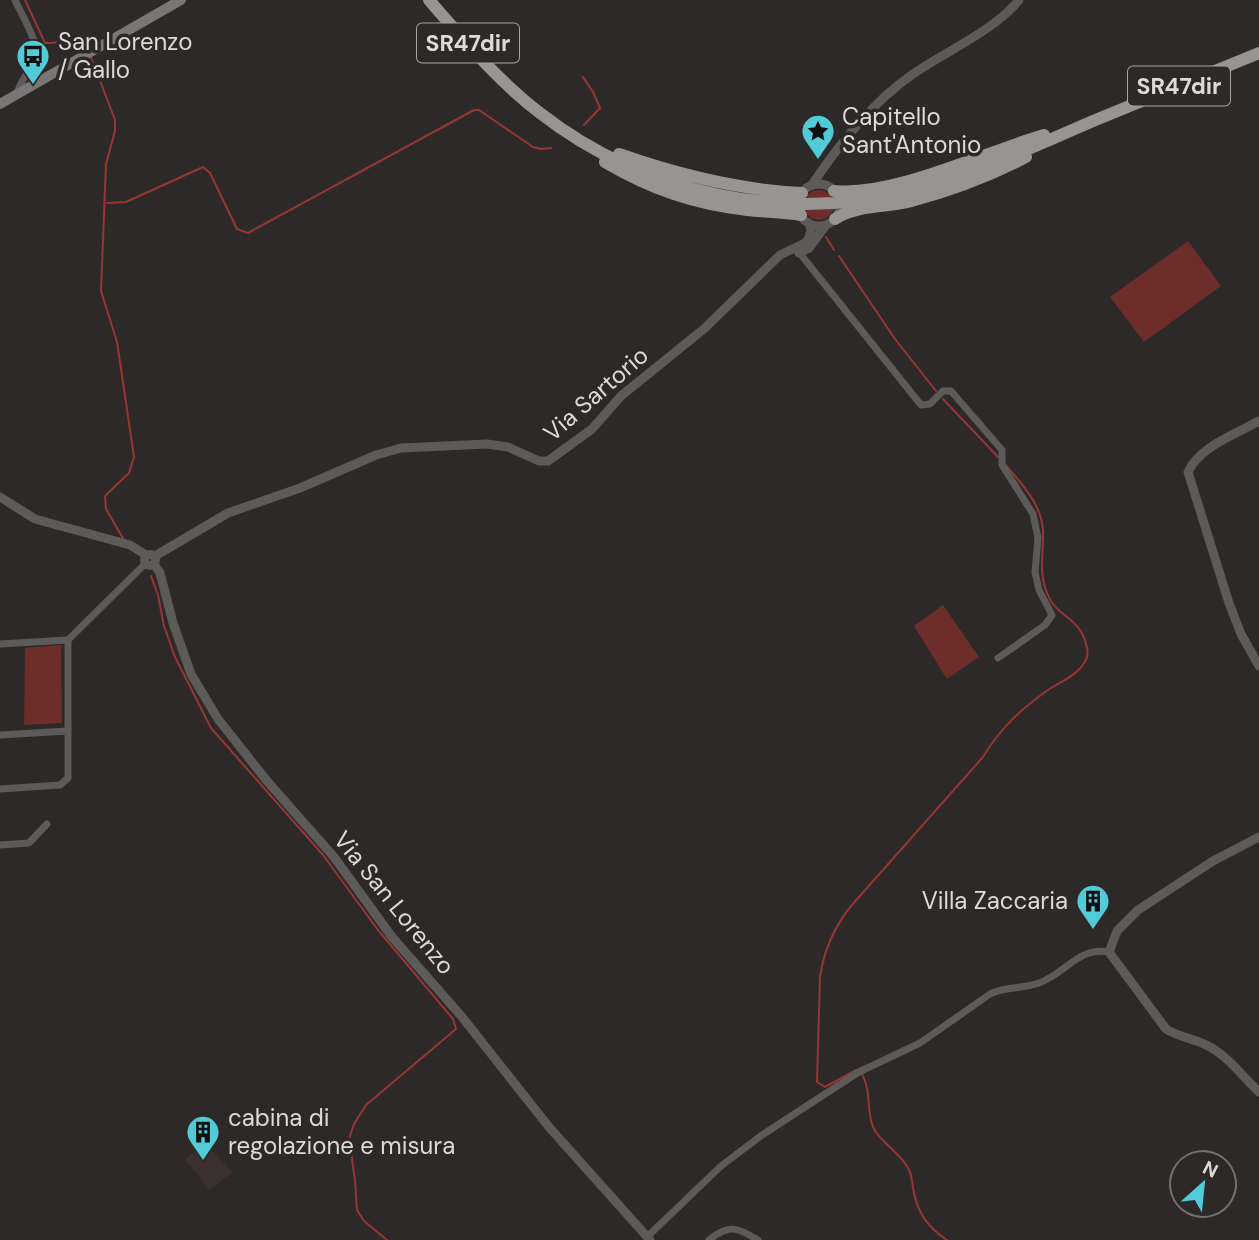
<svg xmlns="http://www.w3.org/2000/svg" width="1259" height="1240" viewBox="0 0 1259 1240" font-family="'DM Sans',sans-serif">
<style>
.built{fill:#3b302f}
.green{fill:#6d2d2b}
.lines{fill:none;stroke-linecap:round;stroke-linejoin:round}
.stream{stroke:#963734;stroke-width:2}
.minor{stroke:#5d5b5a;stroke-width:7}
.tertiary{stroke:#5d5b5a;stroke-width:9}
.secondary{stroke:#797675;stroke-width:10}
.trunk{stroke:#989494;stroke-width:12}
.labels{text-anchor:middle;stroke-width:7;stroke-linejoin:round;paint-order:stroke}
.shield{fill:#2d2928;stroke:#a8a5a5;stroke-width:2}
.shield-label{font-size:23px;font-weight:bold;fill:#dddada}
.poi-label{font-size:24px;fill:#dddada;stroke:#2d2928;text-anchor:start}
.street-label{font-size:24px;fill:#dddada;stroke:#2d2928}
</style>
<rect width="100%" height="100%" fill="#2d2928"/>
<path class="built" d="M205 1144 233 1172 209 1190 185 1159Z"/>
<path class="green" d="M804 205a15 15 0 1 1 30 0a15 15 0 1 1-30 0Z
M1188 241 1221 286 1144 342 1110 297Z
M943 605 979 657 947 679 914 626Z
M61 645 62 723 24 725 25 648Z"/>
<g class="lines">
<path class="stream" d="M25 0 45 43C64 44 70 33 87 49
M91 57 115 120V131L106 164 101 291 117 342 134 457 129 473 105 496 106 509 124 540
M583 77 593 92 600 108 584 125
M107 203 126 202 203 167 210 173 237 229 248 233 474 110H479L533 147 541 149 551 148
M826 237 834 250
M839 256 895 339 936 391
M943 399 998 457
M151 576 158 595 164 626 175 657 211 728 323 855 378 930 453 1019 456 1029 366 1105 354 1124 349 1139 355 1180 357 1210 364 1221 387 1240
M856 1070 825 1087 817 1082 820 977C824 950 834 927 851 906L983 757C1000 729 1019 711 1045 692 1057 683 1077 676 1084 663 1087 659 1088 653 1087 648 1081 616 1056 618 1047 593 1038 572 1044 552 1043 530 1041 503 1022 485 1006 465
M862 1074C872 1093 866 1110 873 1127 880 1143 899 1151 908 1168 912 1174 912 1181 913 1188 917 1212 927 1227 947 1240"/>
<path class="minor" d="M15 0C21 14 41 45 35 59 30 72 20 80 17 94
M799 248 802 256 921 405 930 404 943 391H951L1002 450V465L1033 514 1038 538 1035 572 1039 590 1052 615 1045 625 998 658
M0 644 68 640
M0 735 68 731
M0 789 60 785 68 778V640L146 563
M0 845 29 843 47 824
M647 1237 721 1166 762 1135 859 1072 920 1043 990 994C1006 986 1023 989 1039 983 1065 974 1079 946 1109 952
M709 1240C729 1224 737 1227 758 1240"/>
<path class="tertiary" d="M798 205a21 21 0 1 1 42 0a21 21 0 1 1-42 0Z
M811 186C839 145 871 103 913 74 946 51 994 31 1019 0
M799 253 809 248 826 225
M1259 421C1236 434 1199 447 1188 472L1229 603 1241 634 1259 666
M0 497 35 519 130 545 146 555
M144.5 560a5.5 5.5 0 1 1 11 0a5.5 5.5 0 1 1-11 0Z
M155 556 228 513 300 488 376 455 401 448 487 444 508 447 539 461H548L592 429 621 396 705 328 780 255 805 243 809 238 811 230 809 223
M154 564 160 573 173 623 191 674 218 719 267 781 334 857 392 937 462 1017 549 1127 650 1240
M1259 837 1213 861 1138 910 1117 931 1109 952 1166 1029C1180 1038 1194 1038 1208 1046 1228 1056 1243 1077 1259 1092"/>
<path class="secondary" d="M0 104 181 0"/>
<path class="trunk" d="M429 0C464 40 498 81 540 113 644 194 783 223 910 191 973 175 1033 147 1093 121 1148 98 1204 76 1259 53
M619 154C679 175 738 190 802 193
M605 162C651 189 694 204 747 210 765 212 783 212 801 215
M834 191C894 197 985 152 1044 135
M835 219C852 206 887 207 908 202 950 191 988 177 1026 157"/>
</g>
<defs>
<symbol id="bus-pin" viewBox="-11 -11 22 30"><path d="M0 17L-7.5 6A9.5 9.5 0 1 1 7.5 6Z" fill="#52cbd8" stroke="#2d2928"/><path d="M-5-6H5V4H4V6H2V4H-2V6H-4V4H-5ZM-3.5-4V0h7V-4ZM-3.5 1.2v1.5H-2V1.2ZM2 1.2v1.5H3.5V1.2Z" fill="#111"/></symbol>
<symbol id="sight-pin" viewBox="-11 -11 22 30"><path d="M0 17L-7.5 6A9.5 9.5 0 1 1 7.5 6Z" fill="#52cbd8" stroke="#2d2928"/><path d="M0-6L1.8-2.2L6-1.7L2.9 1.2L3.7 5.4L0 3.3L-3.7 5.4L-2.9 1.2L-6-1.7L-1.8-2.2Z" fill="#111"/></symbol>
<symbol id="building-pin" viewBox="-11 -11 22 30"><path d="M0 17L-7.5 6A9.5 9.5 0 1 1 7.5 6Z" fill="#52cbd8" stroke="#2d2928"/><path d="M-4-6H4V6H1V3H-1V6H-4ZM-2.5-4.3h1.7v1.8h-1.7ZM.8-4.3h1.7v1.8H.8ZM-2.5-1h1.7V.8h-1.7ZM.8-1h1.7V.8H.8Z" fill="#111"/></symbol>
</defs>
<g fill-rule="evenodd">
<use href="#bus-pin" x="14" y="37" width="38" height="52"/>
<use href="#sight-pin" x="799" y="112" width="38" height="52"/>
<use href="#building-pin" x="1074" y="882" width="38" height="52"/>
<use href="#building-pin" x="184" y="1113" width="38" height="52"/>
</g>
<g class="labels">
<g class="shield">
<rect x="417" y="23.5" width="102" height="39" rx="5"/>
<rect x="1128" y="66.5" width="102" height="39" rx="5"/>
</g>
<g class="shield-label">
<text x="468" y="51">SR47dir</text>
<text x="1179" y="94">SR47dir</text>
</g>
<g class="poi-label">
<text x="58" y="50">San Lorenzo<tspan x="58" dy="28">/ Gallo</tspan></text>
<text x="842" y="125">Capitello<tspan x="842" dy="28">Sant'Antonio</tspan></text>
<text x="1068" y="909" text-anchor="end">Villa Zaccaria</text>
<text x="228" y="1126">cabina di<tspan x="228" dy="28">regolazione e misura</tspan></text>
</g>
<g class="street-label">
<text transform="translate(596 394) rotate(-41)" y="8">Via Sartorio</text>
<text transform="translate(394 903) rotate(51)" y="8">Via San Lorenzo</text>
</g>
</g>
<g transform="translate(1203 1184) rotate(27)"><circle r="33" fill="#2d2928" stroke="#73706f" stroke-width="2"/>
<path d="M0-5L12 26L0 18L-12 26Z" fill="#52cbd8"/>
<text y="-10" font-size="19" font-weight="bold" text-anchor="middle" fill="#dddada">N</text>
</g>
</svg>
